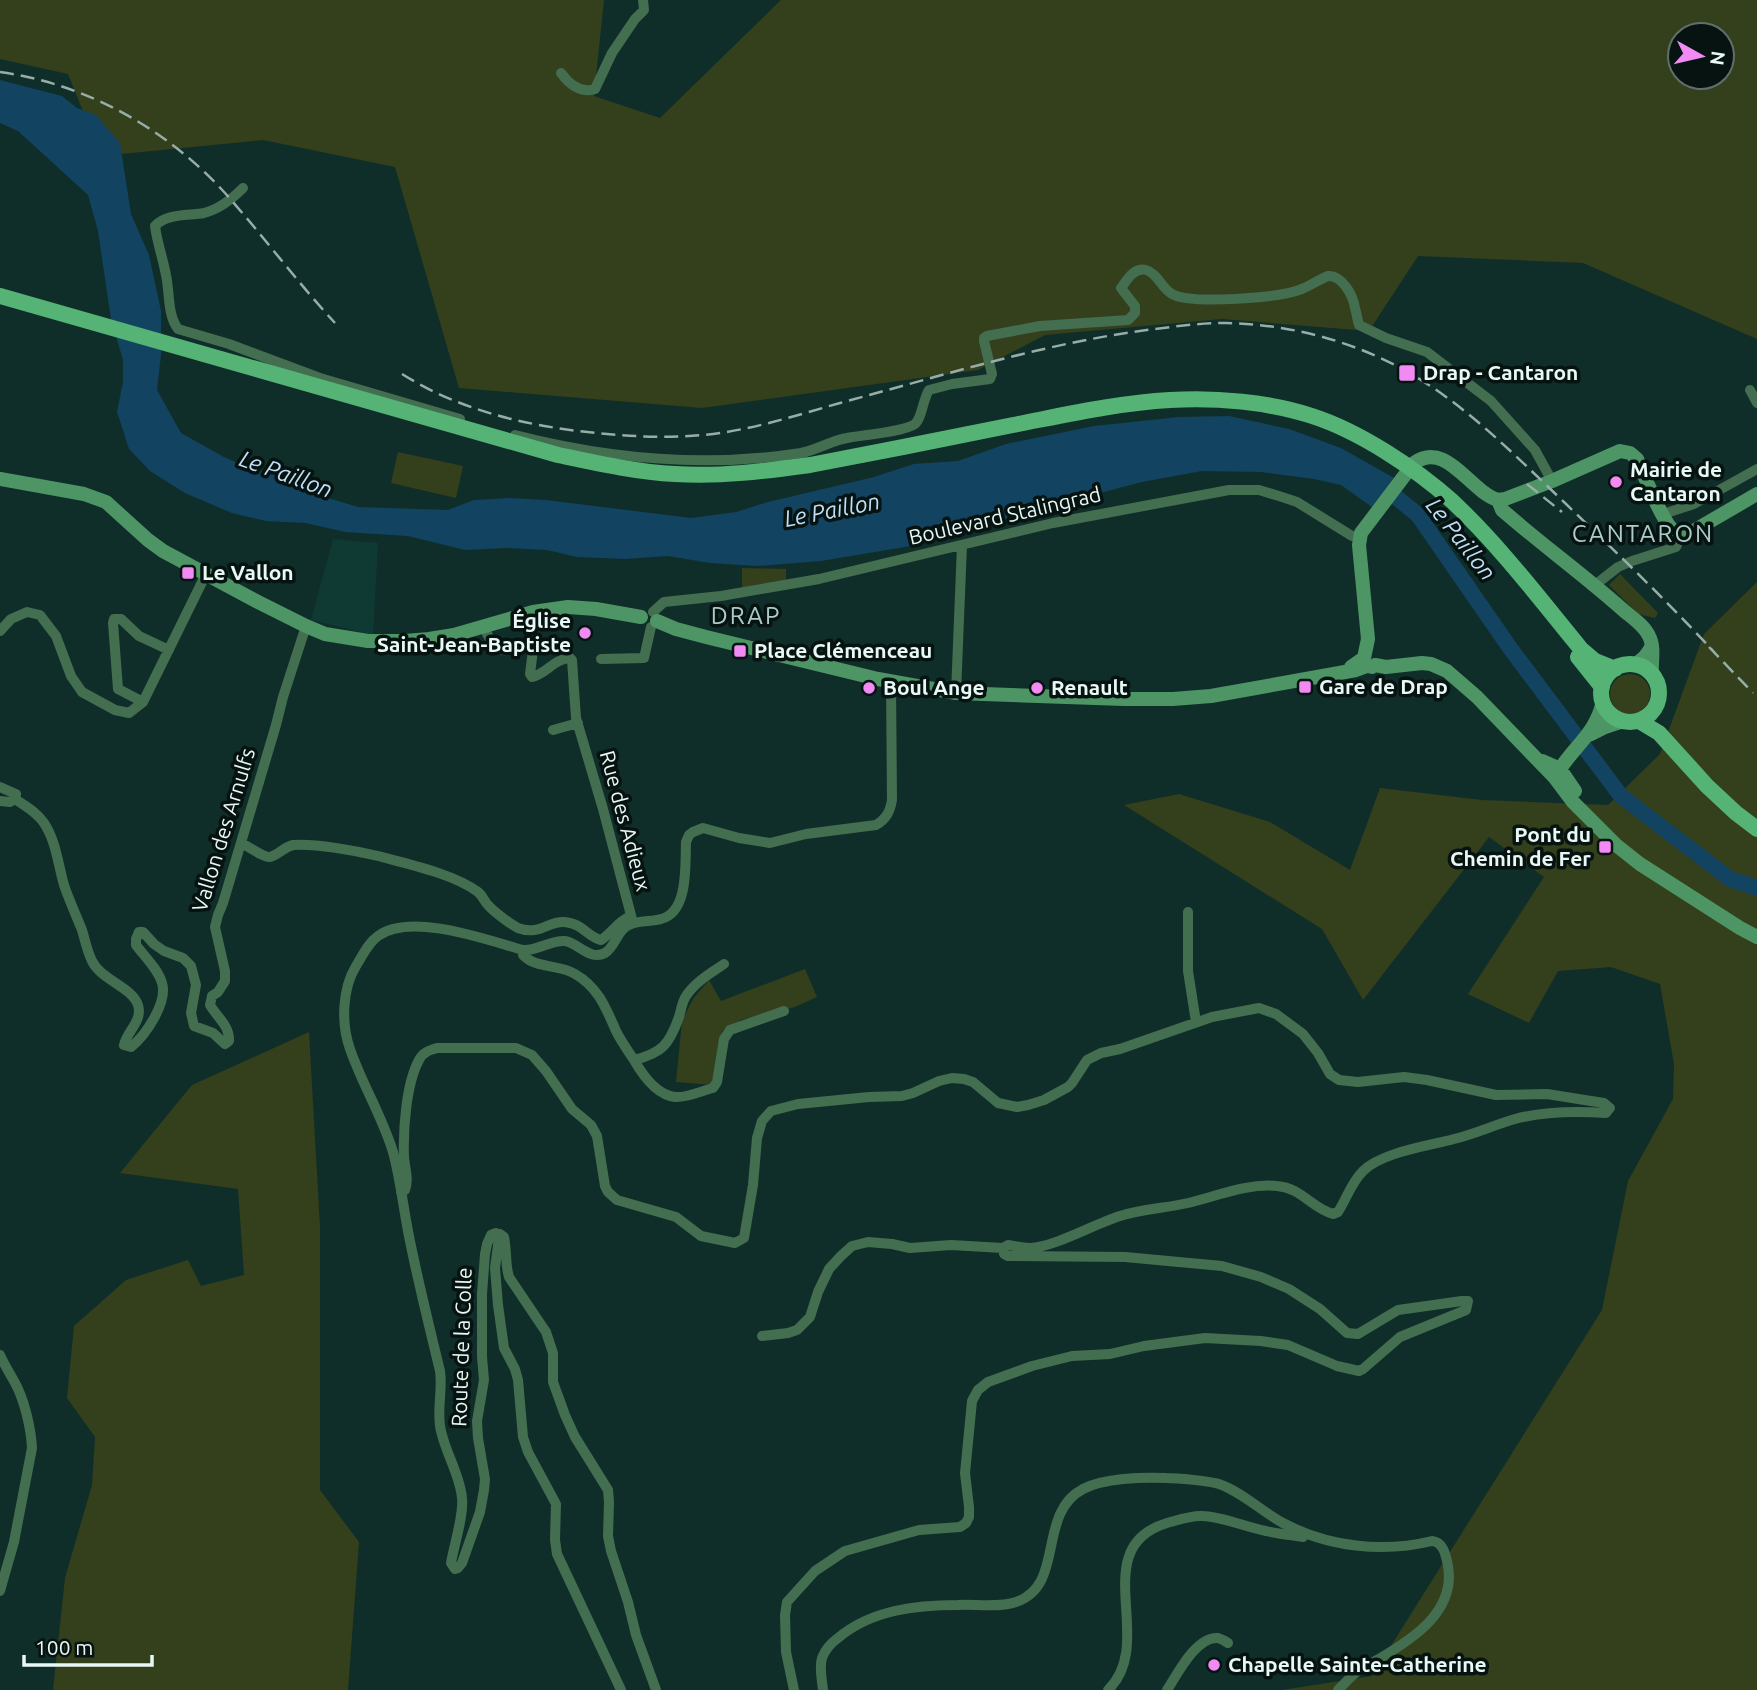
<svg xmlns="http://www.w3.org/2000/svg" width="1757" height="1690" viewBox="0 0 1757 1690" font-family="Ubuntu,sans-serif">
<style>
.built{fill:#0f3933}
.green{fill:#343f1c;fill-rule:evenodd}
.water{fill:#124361}
.lines{fill:none;stroke-linecap:round;stroke-linejoin:round}
.river{stroke:#124361;stroke-width:16}
.street{stroke:#436e50;stroke-width:10}
.secondary{stroke:#4e9565;stroke-width:14}
.primary{stroke:#55b375;stroke-width:16}
.rail{stroke:#97ada8;stroke-width:2.5;stroke-dasharray:14 7;stroke-linecap:butt}
.poi-dot{fill:#f28af3;stroke:#071311;stroke-width:2.5}
.labels{text-anchor:middle;stroke-width:7;stroke-linejoin:round;paint-order:stroke}
.poi-label{font-size:21px;font-weight:bold;fill:#e8f9f5;stroke:#071311;text-anchor:start}
.street-label{font-size:21px;fill:#e8f9f5;stroke:#071311}
.water-label{font-size:23px;font-style:italic;fill:#bedff7;stroke:#071311}
.quarter-label{font-size:24px;letter-spacing:2px;fill:#accdc7;stroke:#071311}
</style>
<rect width="100%" height="100%" fill="#102e29"/>
<path class="built" d="M333 539 378 543 373 635 311 620Z"/>
<path class="green" d="M0 0H604L594 96 660 118 781 0H1757V339L1583 263 1418 256 1369 331 1222 319 1045 335 978 370 702 408 459 388 395 167 263 140 101 156 68 74 0 59ZM1680 35H1722V77H1680Z
M398 452 463 466 456 498 391 483Z
M742 568 786 569V582L742 589Z
M1620 574 1658 613 1655 618 1638 614 1609 585Z
M1757 582V1690H1282L1372 1676 1602 1310 1628 1181 1673 1099 1674 1064 1660 984 1611 967 1558 971 1529 1023 1468 994 1544 877 1489 837 1363 1000 1322 929 1124 805 1179 794 1270 822 1350 870 1380 788 1482 800 1608 805 1660 754 1704 634Z
M1610 694a20 20 0 1 1 40 0a20 20 0 1 1-40 0Z
M805 969 817 997 795 1007 741 1020 722 1031 713 1085 676 1082 682 1021 693 999 709 980 721 1001Z
M309 1032 320 1227V1490L359 1542 348 1690H53L65 1578 92 1485 95 1437 67 1398 74 1326 126 1280 188 1260 201 1286 244 1275 238 1189 120 1173 192 1085Z"/>
<path class="water" d="M0 80 62 96 77 108 96 115 120 143 131 214 149 255 161 311V355L157 390 181 433 224 457 253 470 278 474 315 494 358 507 448 510 474 500 509 498 546 500 691 518 736 512 768 502 874 477 914 464 958 461 1006 444 1094 426 1179 417 1229 416 1289 429 1341 448 1394 478 1372 507 1341 485 1314 479 1261 472 1202 471 1142 482 1039 509 929 543 821 561 758 566 710 563 668 556 625 559 577 557 547 550 506 548 465 550 408 536 345 532 306 523 266 521 232 513 185 493 150 471 129 449 117 412 123 382V360L111 319 98 231 88 195 18 131 0 123Z"/>
<g class="lines">
<path class="river" d="M1380 484 1418 515 1510 648 1621 796 1730 879 1757 888"/>
<path class="street" d="M561 73C569 84 581 94 595 89L612 53 635 19 644 10 643 0
M243 188C232 199 220 209 204 213 189 216 167 213 155 226 157 242 163 259 166 275 170 293 167 314 178 329L229 344 320 378 460 419
M1750 390 1757 403
M515 435C609 459 705 468 801 453 817 450 830 441 847 438 861 435 904 432 915 424 922 418 923 399 929 390L952 384 990 379 992 374 984 341V338L987 336 1040 326 1128 320 1135 313V306L1121 288C1127 280 1134 267 1146 270 1158 273 1162 290 1174 295 1194 304 1277 298 1299 290 1308 287 1318 280 1328 276 1342 275 1353 295 1355 308 1357 314 1357 319 1359 325L1386 338 1427 352 1491 401 1535 450 1552 481
M1663 514 1694 504 1757 469
M1595 585 1618 567 1632 561 1676 547 1682 534
M653 612 664 602 721 596 819 579 1053 523 1229 490H1259L1282 497 1297 502 1352 536 1359 538
M484 627C490 642 498 655 517 649 523 647 526 642 532 640L534 642 530 674 532 677C546 674 554 659 570 658L572 660 576 718 603 809 632 919
M0 631 11 619 27 612 40 615 56 636 71 676 82 692 115 710 129 713 143 702 206 574
M601 659 644 658 651 627
M956 693 962 545
M143 702 118 689 113 623 114 619H121L139 636 169 650
M553 730 578 723
M0 787 16 794 15 799C25 806 37 812 44 823 56 841 58 864 64 885 69 900 76 915 82 930 85 940 87 951 92 961 101 980 132 987 138 1005 143 1021 127 1031 124 1045L131 1047C146 1035 168 1002 162 983 158 969 144 956 136 945V939L139 932H143L154 944 164 951 183 958 191 966 196 985 191 1013 194 1026 213 1033 225 1044 229 1041C230 1026 217 1017 210 1005L212 996 218 992 225 981V971L215 927 218 915 223 903 276 725 283 697 306 626
M0 801 10 802 15 799
M241 843C248 846 264 858 270 857 278 855 284 847 293 845 314 843 357 851 378 856 408 864 454 874 478 892 483 896 484 901 488 905 493 911 510 924 518 928 539 936 548 921 564 922 583 923 587 937 601 940 612 933 618 921 631 916
M1188 912V971L1196 1022
M523 950V955C536 969 559 964 575 974 598 987 606 1008 616 1031 621 1041 628 1051 634 1060 662 1053 669 1045 679 1017 681 1010 682 1002 686 996 695 982 711 973 724 964
M634 1060C642 1074 656 1095 675 1097 687 1098 701 1091 713 1088L717 1082 724 1039 730 1030 784 1011
M401 1192 405 1190C409 1179 405 1169 404 1157 403 1130 406 1084 419 1060 423 1052 430 1050 437 1048H516L532 1055 546 1071 572 1109 591 1125 597 1136 605 1186 608 1192 617 1200 676 1217 701 1236 735 1243 744 1238 753 1185 757 1138 762 1121 771 1111 798 1104 869 1097 902 1096 913 1093 939 1081 952 1078 964 1079 973 1082 998 1103 1017 1107 1028 1105 1044 1100 1068 1087 1072 1083 1087 1060 1101 1053 1120 1049 1212 1017 1259 1008 1276 1014 1303 1034 1318 1053 1330 1074 1339 1080 1358 1082 1404 1077 1427 1080 1496 1095 1547 1094 1591 1101 1604 1103 1610 1108 1606 1113C1576 1111 1545 1111 1515 1119 1494 1125 1475 1134 1454 1139 1429 1146 1382 1152 1363 1171 1351 1183 1347 1198 1338 1212L1333 1214C1311 1208 1302 1188 1277 1186 1248 1183 1217 1196 1188 1203 1166 1208 1142 1209 1120 1216 1094 1224 1055 1247 1030 1248 1023 1248 1015 1246 1008 1245L1003 1248 1004 1254 1008 1256 1125 1257 1222 1266 1261 1277 1289 1289 1320 1309 1347 1333 1358 1334 1398 1310 1462 1301H1468L1466 1310 1400 1337 1363 1369 1359 1371 1337 1366 1288 1345 1261 1341 1205 1338 1144 1346 1110 1354 1072 1356 1032 1366 988 1382 978 1390 972 1401 965 1473 969 1507V1517L966 1523 960 1527 919 1530 845 1551 815 1571 787 1602 785 1615 786 1652 794 1690
M500 1234 504 1237C507 1251 505 1264 509 1277L546 1332 553 1353V1382L565 1415 575 1437 608 1490 609 1502 608 1536 611 1551 628 1602 636 1635 656 1690
M762 1336 788 1333 797 1330 810 1317 818 1292 829 1269 841 1256 852 1246 868 1242 892 1244 910 1248 951 1245 1003 1248
M0 1355C4 1364 9 1372 14 1381 24 1398 31 1428 32 1448L14 1542 0 1591
M621 1690 557 1554 555 1540 556 1504 528 1452 523 1437 518 1380 515 1369 504 1348 498 1305 495 1268 499 1238 496 1233 491 1235 487 1244 485 1254 482 1294V1357L484 1380 477 1421 478 1438 485 1479 484 1490 480 1512 462 1563 458 1568 455 1569 451 1563C454 1545 464 1515 462 1498 460 1475 446 1454 441 1431 436 1412 443 1391 440 1371 429 1325 417 1278 408 1231 403 1205 400 1178 393 1152 382 1116 362 1084 350 1049 341 1024 342 989 356 966 363 955 368 943 378 936 411 912 487 940 523 950 538 951 550 940 565 941 578 943 590 961 605 953 616 946 617 930 629 925 639 920 651 922 661 919 689 912 685 864 686 842L689 835 693 832 703 828 739 838 770 843 806 834 876 825C886 819 890 812 892 800L891 682
M823 1690C822 1680 819 1668 822 1658 825 1650 831 1643 838 1638 871 1610 916 1605 958 1605 975 1604 1000 1608 1016 1602 1066 1585 1036 1514 1083 1489 1104 1478 1142 1477 1166 1478 1177 1478 1210 1481 1219 1484 1242 1492 1261 1511 1283 1523 1328 1547 1383 1553 1432 1541 1442 1542 1445 1552 1447 1561 1459 1610 1413 1639 1377 1660 1371 1664 1364 1667 1358 1671 1351 1676 1345 1683 1338 1690
M1108 1690C1158 1642 1085 1548 1167 1523 1178 1520 1192 1515 1203 1516 1224 1517 1245 1527 1266 1531 1278 1534 1290 1535 1303 1537L1305 1534
M1167 1690C1177 1675 1196 1636 1218 1638 1221 1639 1225 1641 1228 1643"/>
<path class="secondary" d="M0 479 84 494 106 502 148 540 163 551 258 602 306 626 325 634 368 641H405L429 639 454 635 533 612 568 607 596 609 641 617
M1498 500 1505 499 1552 481 1620 451 1630 453 1637 459C1644 474 1662 522 1674 531 1679 534 1685 534 1690 533L1757 494
M657 621 676 629 706 637 878 679 956 693 1124 699H1173L1211 696 1356 670 1367 666 1372 667 1375 665 1386 667 1422 663 1431 664 1447 671 1477 697 1555 778 1573 802 1616 845 1640 864 1740 928 1757 937
M1633 665C1643 660 1647 655 1652 646
M1351 667 1364 658 1368 639 1359 545 1361 533 1414 463C1447 440 1469 491 1498 500L1502 510 1508 515C1545 547 1585 576 1622 609 1631 617 1644 625 1649 636 1655 647 1651 662 1652 674
M1589 735 1605 727 1623 721
M1542 761 1560 769 1575 791
M1555 777C1571 748 1596 735 1603 701"/>
<path class="primary" d="M0 296 558 455C596 463 636 472 675 474 720 477 766 471 810 465 878 452 945 439 1013 425 1065 415 1117 403 1170 400 1215 397 1269 402 1312 416 1359 431 1415 468 1452 501 1500 546 1539 598 1581 649L1595 661 1615 669
M1578 657 1602 687
M1601 693a29 29 0 1 1 58 0a29 29 0 1 1-58 0Z
M1639 721 1659 733 1707 786 1736 813 1757 829"/>
<path class="rail" d="M0 72C89 84 174 133 232 201 267 241 299 284 335 323
M402 374C461 411 527 426 596 433 637 437 678 439 720 433 761 427 801 414 840 403 937 377 1033 347 1132 332 1163 328 1195 323 1226 323 1277 324 1329 335 1376 356 1451 389 1506 447 1565 503 1616 552 1667 601 1715 653
M1527 484 1562 512
M1709 647 1753 693"/>
</g>
<g class="poi-dot">
<rect x="1398" y="364" width="18" height="18" rx="3.5"/>
<circle cx="1616" cy="482" r="7"/>
<rect x="181" y="566" width="14" height="14" rx="3.5"/>
<circle cx="585" cy="633" r="7"/>
<rect x="733" y="644" width="14" height="14" rx="3.5"/>
<rect x="1298" y="680" width="14" height="14" rx="3.5"/>
<circle cx="869" cy="688" r="7"/>
<circle cx="1037" cy="688" r="7"/>
<rect x="1598" y="840" width="14" height="14" rx="3.5"/>
<circle cx="1214" cy="1665" r="7"/>
</g>
<g class="labels">
<g class="poi-label">
<text x="1423" y="380">Drap - Cantaron</text>
<text x="1630" y="477">Mairie de<tspan x="1630" dy="24">Cantaron</tspan></text>
<text x="202" y="580">Le Vallon</text>
<text x="571" y="628" text-anchor="end">Église<tspan x="571" dy="24">Saint-Jean-Baptiste</tspan></text>
<text x="754" y="658">Place Clémenceau</text>
<text x="1319" y="694">Gare de Drap</text>
<text x="883" y="695">Boul Ange</text>
<text x="1051" y="695">Renault</text>
<text x="1591" y="842" text-anchor="end">Pont du<tspan x="1591" dy="24">Chemin de Fer</tspan></text>
<text x="1228" y="1672">Chapelle Sainte-Catherine</text>
</g>
<g class="street-label">
<text transform="translate(1005 516) rotate(-13)" y="7">Boulevard Stalingrad</text>
<text transform="translate(625 821) rotate(75)" y="7">Rue des Adieux</text>
<text transform="translate(224 830) rotate(-73)" y="7">Vallon des Arnulfs</text>
<text transform="translate(462 1347) rotate(-88)" y="7">Route de la Colle</text>
</g>
<g class="water-label">
<text transform="translate(286 474) rotate(20)" y="8">Le Paillon</text>
<text transform="translate(832 510) rotate(-11)" y="8">Le Paillon</text>
<text transform="translate(1461 539) rotate(52)" y="8">Le Paillon</text>
</g>
<g class="quarter-label">
<text x="1643" y="542">CANTARON</text>
<text x="746" y="624">DRAP</text>
</g>
</g>
<g transform="translate(1701 56) rotate(98)"><circle r="33" fill="#071311" stroke="#616f6c" stroke-width="2"/>
<path d="M0-5L12 26L0 18L-12 26Z" fill="#f28af3"/>
<text y="-10" font-size="19" font-weight="bold" text-anchor="middle" fill="#e8f9f5">N</text>
</g>
<path d="M24 1655v10h128v-10" fill="none" stroke="#e8f9f5" stroke-width="3.5"/>
<text x="35" y="1655" font-size="21" fill="#e8f9f5" stroke="#071311" stroke-width="5" paint-order="stroke">100 m</text>
</svg>
